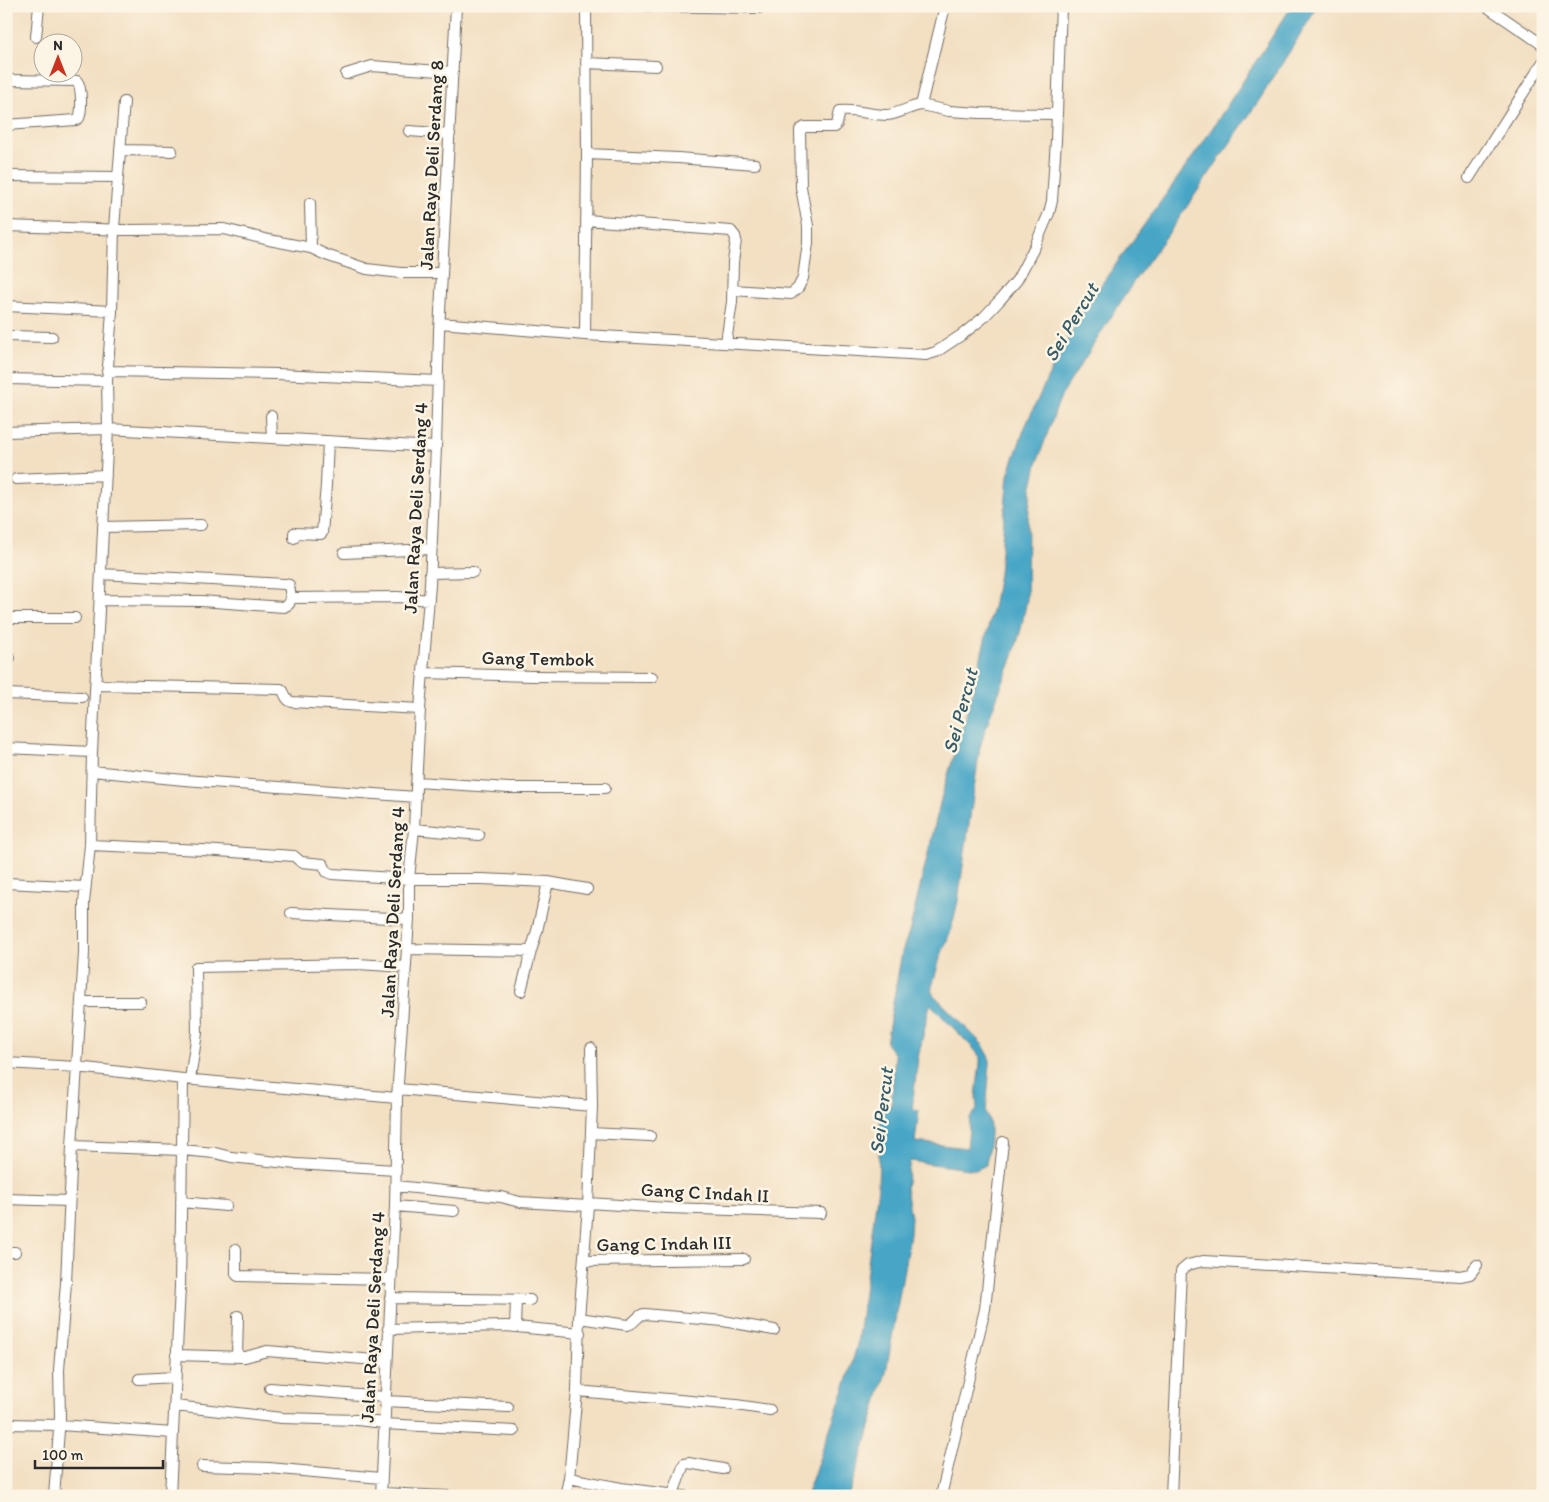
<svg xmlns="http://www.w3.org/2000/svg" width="1549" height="1502" viewBox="0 0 1549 1502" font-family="Itim,sans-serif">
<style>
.water{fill:#47a6c6;stroke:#396878;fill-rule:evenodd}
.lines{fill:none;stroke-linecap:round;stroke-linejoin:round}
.minor-casing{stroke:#716a60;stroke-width:12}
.minor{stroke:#fff;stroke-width:10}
.labels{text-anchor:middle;stroke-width:5;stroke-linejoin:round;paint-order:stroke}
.street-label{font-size:19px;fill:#2b2b2b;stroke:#fcf5e5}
.water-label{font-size:20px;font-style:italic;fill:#365c69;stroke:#fcf5e5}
</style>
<rect width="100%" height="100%" fill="#fcf5e5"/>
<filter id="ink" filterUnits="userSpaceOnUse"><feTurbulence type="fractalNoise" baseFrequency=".02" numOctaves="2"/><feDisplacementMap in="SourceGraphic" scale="10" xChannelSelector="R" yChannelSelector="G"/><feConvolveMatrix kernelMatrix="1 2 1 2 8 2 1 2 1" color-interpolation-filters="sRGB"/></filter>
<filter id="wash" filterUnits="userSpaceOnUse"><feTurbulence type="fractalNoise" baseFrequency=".0096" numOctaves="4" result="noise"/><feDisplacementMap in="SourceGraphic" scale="20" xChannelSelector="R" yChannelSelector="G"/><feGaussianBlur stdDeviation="1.12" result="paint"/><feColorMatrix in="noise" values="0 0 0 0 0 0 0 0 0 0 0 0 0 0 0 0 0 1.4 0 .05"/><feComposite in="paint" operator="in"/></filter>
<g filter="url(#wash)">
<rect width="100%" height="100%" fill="#f3dfc2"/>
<path class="water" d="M1292 6H1318L1260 99 1171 230 1134 281 1064 391 1059 401 1038 460 1031 490 1028 521 1027 599 1021 629 1012 659 989 718 980 747 958 901 951 930 940 958 932 987 933 994 983 1045 988 1054 990 1062 986 1112C994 1126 988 1149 986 1165L976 1170 910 1161 906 1188 911 1217 910 1234 886 1372 863 1452 848 1496H806L848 1378 857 1345 878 1187 880 1124 884 1105 891 1106 895 1055 886 1043 902 952 910 929 942 795 971 698 994 603 999 573 1008 475 1025 427 1048 377 1083 310 1202 144ZM930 1004 974 1049 980 1057V1063L976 1096 977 1108 976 1111 970 1118 967 1148 915 1142 919 1110 912 1109 918 1058Z"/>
</g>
<g filter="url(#ink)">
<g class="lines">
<defs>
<path id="minor" d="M648 6 759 8
M945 6 921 105 949 111 980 113 1056 114
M1486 6 1543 45
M36 37 39 6
M586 63 656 66
M346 74 372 66 453 72
M6 80 77 81C82 87 82 111 79 118L76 120 6 125
M409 131 450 134
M120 150 172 151
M587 154 678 158 755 164
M6 176 118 177
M1469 178 1543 62
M310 203 311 248
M586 220 731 231 735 236 736 240 733 262 732 302 726 342
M6 226 127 230 224 229 269 240 311 248 326 255 367 269 401 273H442
M733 290 791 294 798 288 803 278 808 243V226L801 187 800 130 805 127H834L837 124 840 111C855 109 872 115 887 115 898 114 909 107 921 105
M6 306 112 311
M440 323 585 335 926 355 936 352 963 334 983 318 1000 300 1017 280 1035 246 1049 213 1052 201 1056 140 1061 6
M585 335 587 154 586 6
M6 336 52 337
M107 371 277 374 438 381
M6 379 107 381
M271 416 272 437
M6 432 108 429 436 447
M16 479 106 475
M103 527 201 525
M294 538V533L321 534 322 533 326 485 328 441
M344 553 431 549
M430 573 473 572
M101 574 284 584 289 585 291 598 398 597 429 600
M100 600 201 601 284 607 289 604 291 598
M6 618H75
M6 658H10
M424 673 533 676 652 677
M97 685 281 689C286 692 284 700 292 702L420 709
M6 694 82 697
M6 748 92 752
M92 771 184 780 416 797
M417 782 509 788H605
M414 829 479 835
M90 845 202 850 294 856 301 862 323 864 327 872 332 874 409 879H481L548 882 587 889
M6 883 85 887
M291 913 409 919
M407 949 531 951 537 931 548 882
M521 991 531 951
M81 1002H141
M591 1048 592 1106
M6 1063 77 1067 183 1079 397 1098
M190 1079 197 1033 196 967 358 964 406 967
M398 1089 592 1106 588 1206 579 1318 577 1391 569 1478 621 1488 684 1496
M591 1133 650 1136
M72 1146 182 1150 215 1153 231 1157 296 1164 396 1170
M396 1186 501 1197 520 1202 588 1206
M6 1199 69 1201
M181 1202 226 1206
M588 1203 667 1208 821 1213
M395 1206 454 1211
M236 1249V1274L238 1276 391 1279
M6 1252H15
M584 1261 744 1259
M390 1298 530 1300
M579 1318 627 1325C635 1324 637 1315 644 1314L723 1321 774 1330
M515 1327 516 1300
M388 1329 506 1326 580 1333
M176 1355 245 1357 267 1351 387 1361
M237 1357 238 1316
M139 1379 175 1377
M270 1388 385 1397
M577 1391 736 1405 770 1410
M385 1401 508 1407
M175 1406 282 1418 357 1420 384 1423
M6 1424 60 1425 173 1433
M384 1424 514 1431
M202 1466 269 1468 381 1478
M381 1493 448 1496
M673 1494 684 1464 688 1463 723 1469
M54 1496 60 1417 59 1370 66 1283 72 1146 84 953V903L90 845 92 752 108 429 107 381 112 311 114 228 124 102
M170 1496 180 1287 183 1079
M381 1496 395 1206 397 1098 409 919V879L414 829 420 709 430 585 436 447 439 331 456 6
M565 1496 569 1478
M941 1496 985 1309 1003 1142
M1171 1496 1181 1271 1188 1265 1203 1261 1460 1276 1470 1274 1477 1265"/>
</defs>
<use href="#minor" class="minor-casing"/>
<use href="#minor" class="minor"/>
</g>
</g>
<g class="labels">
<g class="street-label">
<text transform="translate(431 165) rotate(-87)" y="7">Jalan Raya Deli Serdang 8</text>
<text transform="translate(415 508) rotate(-87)" y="7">Jalan Raya Deli Serdang 4</text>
<text transform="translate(538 658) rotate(1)" y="7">Gang Tembok</text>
<text transform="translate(392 912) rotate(-87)" y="7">Jalan Raya Deli Serdang 4</text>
<text transform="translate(705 1192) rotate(3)" y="7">Gang C Indah II</text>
<text transform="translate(664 1243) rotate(-1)" y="7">Gang C Indah III</text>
<text transform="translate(372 1317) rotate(-87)" y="7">Jalan Raya Deli Serdang 4</text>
</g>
<g class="water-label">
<text transform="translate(1071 322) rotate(-59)" y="7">Sei Percut</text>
<text transform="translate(960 711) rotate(-75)" y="7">Sei Percut</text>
<text transform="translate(881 1111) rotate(-83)" y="7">Sei Percut</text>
</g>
</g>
<rect width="1549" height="1502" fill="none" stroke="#fcf5e5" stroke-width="25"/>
<g transform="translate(58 58)"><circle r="24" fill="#fcf5e5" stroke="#a8a49b"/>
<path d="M0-4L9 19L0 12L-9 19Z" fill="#c8321e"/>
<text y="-8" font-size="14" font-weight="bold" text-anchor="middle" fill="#2b2b2b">N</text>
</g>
<path d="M35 1460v8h128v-8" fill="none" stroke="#2b2b2b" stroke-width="2.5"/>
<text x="42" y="1460" font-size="15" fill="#2b2b2b" stroke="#fcf5e5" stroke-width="4" paint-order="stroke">100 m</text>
</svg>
